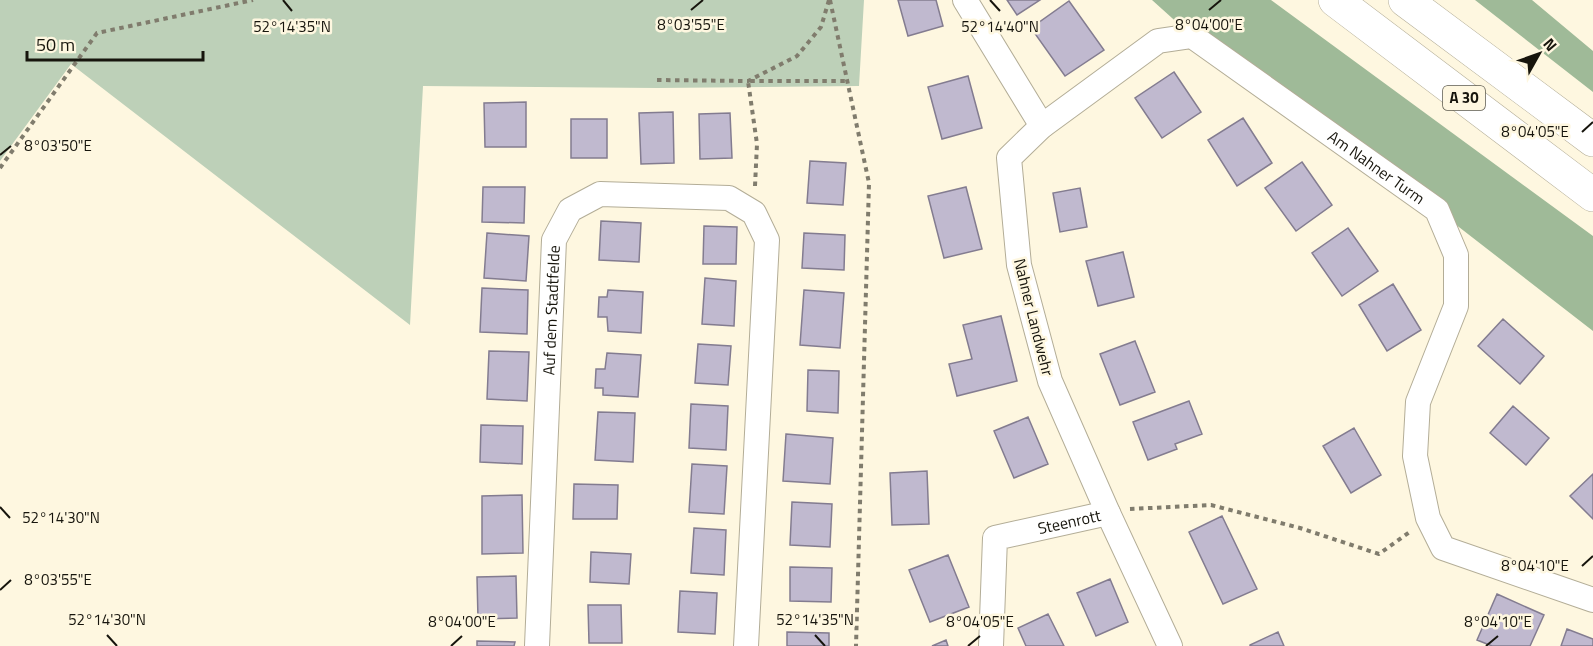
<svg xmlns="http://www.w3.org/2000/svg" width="1593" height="646" viewBox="0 0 1593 646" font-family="'Titillium Web',sans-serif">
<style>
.green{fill:#bdd0b8}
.forest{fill:#9fba98}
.building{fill:#c0b9cf;stroke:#837c90;stroke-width:1.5}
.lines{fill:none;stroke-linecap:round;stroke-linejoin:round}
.minor-casing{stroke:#b3ad97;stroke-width:26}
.motorway-casing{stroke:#b3ad97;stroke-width:34}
.path{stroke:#807c6d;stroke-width:4;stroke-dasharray:4.5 4.5;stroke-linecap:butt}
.minor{stroke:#fff;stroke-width:24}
.motorway{stroke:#fff;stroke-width:33}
.ticks{fill:none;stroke:#17150d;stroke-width:2}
.labels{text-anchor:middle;stroke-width:5;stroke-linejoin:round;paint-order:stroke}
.shield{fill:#fef7e0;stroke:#5c594c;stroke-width:1.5}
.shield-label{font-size:15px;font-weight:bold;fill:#17150d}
.street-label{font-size:16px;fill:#17150d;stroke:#fef7e0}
.ticks-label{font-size:15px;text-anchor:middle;fill:#17150d;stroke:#fef7e0;stroke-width:5;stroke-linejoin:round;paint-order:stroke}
</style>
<rect width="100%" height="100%" fill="#fef7e0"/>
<path class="green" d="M0 0H864L859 86 657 88 423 86 410 325 71 64 0 161Z"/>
<path class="forest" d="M1152 0H1271L1593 236V331L1437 210 1192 36Z
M1475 0H1532L1593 51V92Z"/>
<path class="building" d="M898 0H936L943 26 908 36Z
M1007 0H1040L1017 15Z
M1069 1 1104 50 1065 76 1031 28Z
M1174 72 1201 112 1162 138 1135 98Z
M968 76 982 128 942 139 928 87Z
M526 102V147H485L484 103Z
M673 112 674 163 641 164 639 113Z
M730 113 732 158 700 159 699 114Z
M1243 118 1272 163 1237 186 1208 140Z
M571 119H607V158H571Z
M810 161 846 163 843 205 807 203Z
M1302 162 1332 205 1296 231 1265 188Z
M483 187H525L524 223 482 222Z
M966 187 982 249 944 258 928 196Z
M1080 188 1087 227 1060 232 1053 193Z
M601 221 641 223 639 262 599 260Z
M704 226 737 227 736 264H703Z
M1348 228 1378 271 1342 296 1312 253Z
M487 233 529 236 526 281 484 278Z
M804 233 845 235 844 270 802 268Z
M1123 252 1134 297 1098 306 1086 261Z
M705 278 736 281 734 326 702 324Z
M1393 284 1421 330 1387 351 1359 305Z
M482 288 528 290 527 334 480 332Z
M608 290 643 292 641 333 608 331 607 317H598L599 297H607Z
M804 290 844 293 840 348 800 345Z
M1001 316 1017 381 957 396 949 364 972 359 963 325Z
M1503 319 1544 356 1520 384 1478 346Z
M1135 341 1155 392 1120 405 1100 354Z
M698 344 731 346 728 385 695 383Z
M489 351 529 352 527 401 487 399Z
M607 353 641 355 638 397 603 395V388H595L596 369H605Z
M808 370 839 371 838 413 807 411Z
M1189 401 1202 434 1175 444 1177 449 1148 460 1133 422Z
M691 404 728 406 726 450 689 448Z
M1513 406 1549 438 1526 465 1490 433Z
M598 412 635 413 633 462 595 460Z
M1028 417 1048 464 1014 478 994 431Z
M481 425 523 426 522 464 480 462Z
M1354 428 1381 475 1351 493 1323 446Z
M786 434 833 438 830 484 783 481Z
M692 464 727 466 724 514 689 512Z
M927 471 929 524 892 525 890 473Z
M1593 474V519L1570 496Z
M574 484 618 485 617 519H573Z
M522 495 523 553 482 554V496Z
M792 502 832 504 830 547 790 545Z
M1222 516 1257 589 1223 604 1189 532Z
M694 528 726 530 724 575 691 573Z
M591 552 631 554 629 584 590 582Z
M948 555 969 607 930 622 909 570Z
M790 567 832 568 831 602 790 601Z
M516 576 517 618 478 619 477 577Z
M1110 579 1128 622 1096 636 1077 593Z
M680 591 717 593 715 634 678 632Z
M1497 594 1544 615 1530 646H1492L1477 640Z
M588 605H621L622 643H589Z
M1048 614 1064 646H1026L1018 628Z
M1567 629 1593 639V646H1561Z
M787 632 829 633V646H787Z
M1278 632 1284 646H1250V645Z
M946 640 948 646H932Z
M477 641 515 642 514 646H477Z"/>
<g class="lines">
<defs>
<g id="minor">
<path d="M965 0 1042 126"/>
<path id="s1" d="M537 646 554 240 570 210 600 194 729 198 754 213 767 240 746 646"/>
<path id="s2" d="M991 646 995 538 1108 513"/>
<path id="s3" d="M1170 646 1108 513 1050 381 1019 265 1009 158 1042 126 1158 41 1192 36 1437 210 1456 255V306L1418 402 1415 456 1428 518 1443 548 1593 600"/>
</g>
<path id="motorway" d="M1335 0 1593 195
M1405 0 1593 140"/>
</defs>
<use href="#minor" class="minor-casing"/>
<use href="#motorway" class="motorway-casing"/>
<path class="path" d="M830 0 869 183 856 646
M657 80 748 81 797 56 821 27 829 0
M0 168 97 33 253 0
M755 186 757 144 748 81H848
M1130 509 1211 505 1300 528 1379 554 1411 531"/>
<use href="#minor" class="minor"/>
<use href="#motorway" class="motorway"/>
</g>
<path class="ticks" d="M283 0 292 11M990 0 1000 11M691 10 703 0M1209 10 1221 0M1582 132 1593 122M0 155 11 146M0 507 10 518M1582 566 1593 556M0 590 11 580M107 635 117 646M815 635 825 646M451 646 462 636M968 646 980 636M1486 646 1498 636"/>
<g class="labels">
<rect class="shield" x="1443" y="86" width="42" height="24" rx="4.5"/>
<g class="shield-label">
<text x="1464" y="103">A 30</text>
</g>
<g class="street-label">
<text dy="6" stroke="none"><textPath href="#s3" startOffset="969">Am Nahner Turm</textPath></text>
<text dy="6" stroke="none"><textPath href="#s1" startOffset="336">Auf dem Stadtfelde</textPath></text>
<text transform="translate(1034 317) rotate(76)" y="6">Nahner Landwehr</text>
<text dy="6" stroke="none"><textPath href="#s2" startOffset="184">Steenrott</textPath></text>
</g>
</g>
<g class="ticks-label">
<text x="691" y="30">8°03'55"E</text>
<text x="1209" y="30">8°04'00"E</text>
<text x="292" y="32">52°14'35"N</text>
<text x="1000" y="32">52°14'40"N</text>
<text x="1535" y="137">8°04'05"E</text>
<text x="58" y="151">8°03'50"E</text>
<text x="61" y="523">52°14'30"N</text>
<text x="1535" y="571">8°04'10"E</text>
<text x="58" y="585">8°03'55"E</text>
<text x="107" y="625">52°14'30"N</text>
<text x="815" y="625">52°14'35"N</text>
<text x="462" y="627">8°04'00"E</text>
<text x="980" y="627">8°04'05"E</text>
<text x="1498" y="627">8°04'10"E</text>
</g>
<g transform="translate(1539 54) rotate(50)" stroke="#fef7e0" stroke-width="4.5" paint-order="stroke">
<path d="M0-4.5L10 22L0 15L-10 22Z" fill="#17150d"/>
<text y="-9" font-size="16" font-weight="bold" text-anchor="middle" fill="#17150d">N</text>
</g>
<path d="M27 51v9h176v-9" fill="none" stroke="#17150d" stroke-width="3"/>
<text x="36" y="51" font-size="18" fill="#17150d" stroke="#fef7e0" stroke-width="4.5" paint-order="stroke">50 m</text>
</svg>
